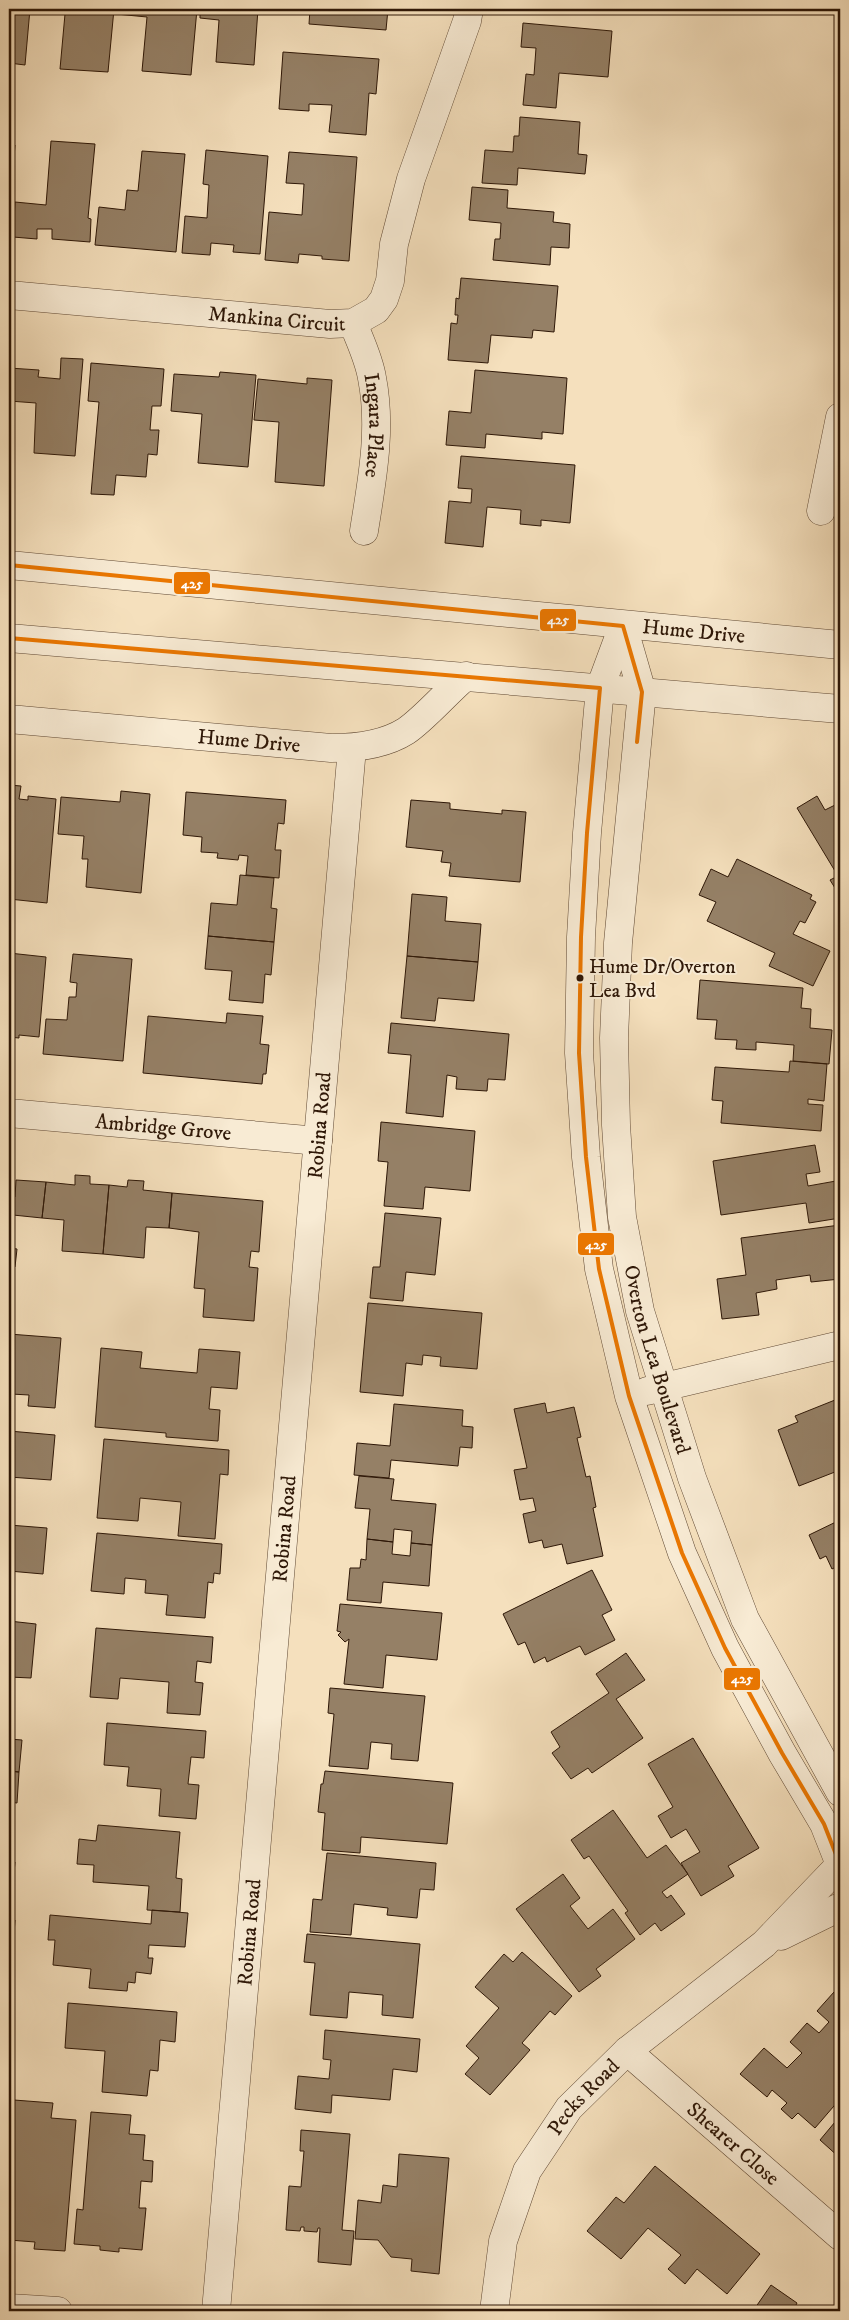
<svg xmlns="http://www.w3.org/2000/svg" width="849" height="2320" viewBox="0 0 849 2320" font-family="'IM FELL DW Pica',serif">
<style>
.building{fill:#958066;stroke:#2e1707}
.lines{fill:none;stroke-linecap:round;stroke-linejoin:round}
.minor-casing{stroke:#604934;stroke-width:29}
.minor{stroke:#f8ebd4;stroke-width:28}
.bus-1-casing{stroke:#f8ebd4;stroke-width:8}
.bus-1{stroke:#ea7701;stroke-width:4}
.bus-dot{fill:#2e1707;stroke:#f8ebd4;stroke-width:2}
.labels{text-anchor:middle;stroke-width:4;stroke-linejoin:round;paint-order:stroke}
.bus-label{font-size:20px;fill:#2e1707;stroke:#f8ebd4;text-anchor:start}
.street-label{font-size:21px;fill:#2e1707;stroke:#f8ebd4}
.line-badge{stroke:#f8ebd4;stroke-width:2}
.badge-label{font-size:14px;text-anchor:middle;font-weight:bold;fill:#fff}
</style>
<rect width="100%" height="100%" fill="#f5e0bd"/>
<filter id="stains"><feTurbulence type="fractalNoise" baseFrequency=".004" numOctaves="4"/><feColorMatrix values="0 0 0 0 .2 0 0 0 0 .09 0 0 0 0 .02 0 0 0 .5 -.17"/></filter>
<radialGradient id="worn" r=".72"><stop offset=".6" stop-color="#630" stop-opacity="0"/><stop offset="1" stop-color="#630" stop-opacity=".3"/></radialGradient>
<path class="building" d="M9 9H30L25 65 9 63Z
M34 9H114L108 72 60 69 65 14 33 11Z
M117 9H197L191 75 142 71 147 17 116 14Z
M200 9H258L254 65 216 62 219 20 200 18Z
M310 9H388L386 30 309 24Z
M570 9H604V14L570 11Z
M523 23 612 31 608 77 559 73 556 108 523 105 526 74 534 75 536 48 521 47Z
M283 52 379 59 376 94 369 93 366 135 329 132 332 105 309 104V111L279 109Z
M520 117 580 122 578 154 587 155 585 174 518 168 517 185 482 183 485 150 513 152 514 136H519Z
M51 141 95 144 88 218 91 219 90 242 52 239V229H37V239L13 237 15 202 46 205Z
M9 145H15L9 219Z
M206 150 268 156 260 254 233 252 234 245 211 243 210 255 182 253 185 216 207 218 209 185 203 184Z
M142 151 185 154 176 252 95 245 99 207 125 210 127 190 138 191Z
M289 152 357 157 349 261 322 259V256L299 254 298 263 265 260 269 212 302 215 304 184 286 183Z
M472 187 508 190 507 208 554 212 553 222 570 224 569 248 551 247 550 265 493 260 495 239H500L501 223 469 220Z
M461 278 558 286 554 332 533 330 532 338 491 335 488 363 448 360 451 323 457 324 458 315H455L456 298 459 299Z
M61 358 83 359 75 456 34 453 36 403 9 401V368L39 370 38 377 60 379Z
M91 363 164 369 161 406H152L150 430H159L157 455 148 454 146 477 116 475 114 495 91 494 99 402 88 401Z
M475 370 567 378 563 434 542 432V439L486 434 485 448 446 445 449 411 471 413Z
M220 372 256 375 248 467 198 463 202 414 171 411 174 374 219 377Z
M307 378 332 380 324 486 275 482 279 422 254 420 258 379 307 384Z
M461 456 575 465 570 523 541 520V526L520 524 521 510 487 507 483 547 445 543 449 501 471 503 472 489 458 488Z
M9 785 21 786 19 799 28 800V796L56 799 47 903 9 899Z
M121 791 150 794 141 893 86 887 88 859H82L84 836 58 834 61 797 120 802Z
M186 792 286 800 284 824 278 823 275 850H281L279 878 246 875 248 856 239 855 238 860 217 858 218 853 201 852 202 837 183 835Z
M817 796 825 810 839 803 840 805V896L830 880 838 876 797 808Z
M411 800 450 803V809L502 814V810L526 812 520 882 449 876 451 863 441 862 443 851 406 847Z
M737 859 812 895 810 899 816 902 805 923 800 921 793 934 830 951 813 986 769 966 775 953 707 921 716 902 699 895 711 869 728 877Z
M240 875 274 878 271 908 277 909 274 942 208 936 211 903 237 905Z
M412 894 447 897 445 921 481 924 478 962 407 956Z
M208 936 274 942 271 975 265 974 263 1003 229 1000 232 971 205 969Z
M9 953 46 957 39 1037 19 1035V1038L9 1037Z
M73 954 132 959 123 1061 43 1054 46 1019 67 1020 69 997H76L77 983 70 982Z
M407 956 478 962 474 1001 438 998 435 1021 401 1018Z
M700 980 803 988 801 1008 811 1009 810 1028 832 1030 829 1064 793 1061 794 1045 756 1042V1050L736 1049 737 1040 715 1039 717 1020 697 1019Z
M227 1013 263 1016 260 1044 269 1045 266 1074H263L262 1084 143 1073 148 1016 226 1023Z
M391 1023 509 1034 505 1080 488 1079 487 1091 456 1089 457 1077 447 1075 443 1117 406 1113 411 1055 388 1053Z
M790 1061 827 1064 824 1101 808 1099V1104L823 1105 821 1131 721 1123 723 1101 712 1100 715 1067 789 1072Z
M381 1122 475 1131 470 1191 425 1187 423 1209 384 1206 388 1162 378 1161Z
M815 1145 820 1172 806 1174 808 1186 836 1181 840 1218 809 1223 806 1203 721 1215 713 1161Z
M75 1175 90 1176V1184L109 1185 103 1254 62 1251 64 1220 42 1218 46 1182 75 1185Z
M16 1180 46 1182 42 1218 13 1215 10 1248 17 1249 15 1267H9V1196L15 1197Z
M128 1180 144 1181 143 1190 172 1193 169 1228 146 1227 144 1258 103 1254 109 1185 127 1187Z
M172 1193 263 1201 259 1252 251 1251 249 1267 258 1268 254 1321 203 1317 205 1289 194 1288 199 1232 169 1228Z
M385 1213 441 1218 435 1275 406 1272 403 1301 370 1298 373 1267H380Z
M840 1225V1279L811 1282 810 1275 776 1280 777 1289 756 1293 759 1315 722 1319 717 1279 746 1275 741 1238Z
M368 1303 482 1313 477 1369 440 1366 441 1357 423 1355 422 1365 406 1363 403 1396 360 1392Z
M9 1334 61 1338 55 1408 28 1406 29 1395 11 1394V1400L9 1399Z
M101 1348 142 1352 140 1368 197 1373 199 1349 240 1352 237 1389 211 1387 209 1409 220 1410 218 1441 166 1437V1433L95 1427Z
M840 1398V1470L799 1486 778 1430 798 1422 795 1416Z
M545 1403 547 1413 574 1407 581 1437 577 1438 586 1477 590 1476 596 1507 593 1508 603 1556 567 1564 562 1544 544 1548 542 1540 529 1543 523 1514 536 1511 533 1498 520 1500 514 1470 527 1468 514 1409Z
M394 1404 463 1410 462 1426 473 1427 472 1448 460 1447 458 1466 391 1460 389 1478 354 1475 357 1443 390 1446Z
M9 1431 55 1435 51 1480 9 1477Z
M104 1439 229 1450 228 1475 220 1474 215 1539 178 1536 181 1502 140 1498 138 1521 97 1518Z
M359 1476 394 1479 391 1500 436 1504 432 1545 411 1543 412 1531 394 1529 393 1542 367 1539 370 1509 355 1508Z
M840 1520V1565L832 1569 826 1556 820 1559 809 1535Z
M9 1525 47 1528 43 1574 9 1571Z
M97 1533 222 1544 220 1574 214 1573 213 1583 208 1582 205 1618 166 1615 168 1595 145 1593 146 1580 125 1578 124 1594 91 1591Z
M367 1539 393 1542 392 1554 410 1556 411 1543 432 1545 429 1586 383 1582 381 1603 347 1600 350 1568H360L361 1559 366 1560Z
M592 1570 612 1610 602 1615 615 1640 585 1655 580 1646 547 1662 545 1657 534 1663 525 1642 518 1645 503 1614Z
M340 1604 442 1613 437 1660 386 1655 383 1688 344 1684 349 1639 345 1642 338 1635 341 1632 337 1631Z
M9 1621 36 1624 31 1678 9 1677Z
M96 1628 213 1637 211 1663 197 1661 195 1682 203 1683 200 1715 167 1713 169 1682 120 1678 118 1699 90 1697Z
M626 1653 645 1680 616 1699 643 1738 592 1773 588 1768 571 1779 552 1753 560 1747 551 1732 609 1693 596 1674Z
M330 1688 425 1696 418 1761 391 1759 392 1744 371 1742 368 1769 329 1766 334 1714 328 1713Z
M107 1723 206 1731 204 1758 191 1757 188 1784 199 1785 196 1819 159 1816 161 1789 127 1786 129 1767 104 1765Z
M693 1738 759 1848 728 1866 734 1876 701 1896 681 1863 700 1852 686 1829 671 1838 658 1816 673 1807 648 1764Z
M9 1739 22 1740 19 1772 9 1771Z
M9 1771 19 1772 17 1803 9 1802Z
M325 1771 453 1783 447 1844 361 1837 360 1853 322 1850 325 1813 318 1812 321 1784H323Z
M613 1810 647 1858 666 1845 688 1874 662 1892 667 1898 671 1895 685 1914 661 1931 655 1923 640 1935 625 1913 628 1911 589 1856 584 1859 571 1840Z
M98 1825 180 1832 176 1878 182 1879 180 1912 147 1910 149 1886 93 1882 94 1865 77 1864 79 1839 96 1841Z
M327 1853 436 1863 434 1890 420 1889 417 1918 387 1915 388 1908 354 1904 351 1935 310 1932 313 1899 322 1900Z
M9 1862H15L11 1906 9 1905Z
M563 1874 580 1898 570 1906 588 1929 613 1909 635 1939 596 1969 601 1976 579 1992 516 1909Z
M152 1910 188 1913 185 1947 149 1945 148 1958H153L151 1974 136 1972 135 1983 128 1982 127 1991 89 1988 91 1969 53 1965 55 1940H48L50 1915 151 1924Z
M9 1919 15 1920 11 1975 9 1974Z
M307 1934 420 1944 413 2018 382 2015 383 1995 349 1992 347 2018 310 2015 315 1963 304 1962Z
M522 1952 572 1996 555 2015 550 2011 522 2043 530 2050 490 2095 465 2074 479 2058 466 2046 499 2008 475 1987 504 1954 513 1962Z
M834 1992 840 1998V2099L815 2128 798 2113 792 2119 781 2109 787 2103 772 2090 767 2097 740 2074 764 2048 787 2068 802 2053 790 2042 807 2023 819 2033 829 2022 817 2011Z
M68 2003 177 2012 175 2042 160 2040 158 2071 150 2070 147 2096 102 2092 105 2051 65 2048Z
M325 2030 420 2039 417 2072 393 2069 390 2100 332 2095 331 2113 295 2109 298 2076 329 2079 331 2060 323 2059Z
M14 2100 53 2103 51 2118 76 2120 65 2251 34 2249 35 2242 9 2240V2154Z
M91 2112 131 2115 129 2134 145 2135 143 2160 153 2161 152 2182 141 2181 139 2208H146L142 2250 119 2248V2252L100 2250V2246L74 2244 77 2209 83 2210Z
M840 2116V2158L820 2140Z
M301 2130 350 2134 342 2230 354 2231 351 2265 318 2262 320 2228H318L317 2232 304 2231V2227H301L300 2231 286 2230 289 2186 301 2187 304 2151H300Z
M399 2154 449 2158 439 2274 411 2271 412 2259 391 2257 378 2240 355 2239 358 2200 381 2203 383 2185 397 2187Z
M655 2166 760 2254 727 2294 697 2269 685 2284 668 2269 681 2255 648 2228 621 2259 587 2231 616 2197 624 2203Z
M771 2285 797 2303 795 2307 801 2311H753Z"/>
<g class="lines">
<defs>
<g id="minor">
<path id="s1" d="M9 295 330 324 353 323 376 310 384 299 390 281 394 244 411 179 467 21 469 9"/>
<path id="s2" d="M353 323C360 341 369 359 372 378 382 429 372 480 364 531"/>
<path d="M821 511 840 417"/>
<path id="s3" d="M9 565 840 645"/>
<path d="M623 626 600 688 587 833 581 937 579 1053 586 1157 599 1269 629 1396 682 1553 725 1648 782 1753 824 1824 837 1857"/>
<path id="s4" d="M623 626 642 692 618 943 614 1038 616 1125 622 1217 640 1311 692 1478 745 1619 840 1792"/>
<path d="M9 638 840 709"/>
<path id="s5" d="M9 719 331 748C356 748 384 745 406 731 424 719 448 691 466 676"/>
<path id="s6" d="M9 1113 318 1141"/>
<path d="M647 1391 840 1345"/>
<path d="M781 1936 840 1907"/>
<path id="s7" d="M627 2051 840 2236"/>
<path d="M9 2308 58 2311"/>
<path id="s8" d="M216 2311 352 748"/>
<path id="s9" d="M494 2311 503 2241 527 2171 569 2108 627 2051 764 1944 836 1869"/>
</g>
</defs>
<use href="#minor" class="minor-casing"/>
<use href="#minor" class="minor"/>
<defs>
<path id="bus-1" d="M9 565 623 626 642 692 637 742
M9 638 600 688 587 833 581 937 579 1053 586 1157 599 1269 629 1396 682 1553 725 1648 782 1753 824 1824 837 1857 836 1869 840 1884"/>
</defs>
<use href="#bus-1" class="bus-1-casing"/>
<use href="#bus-1" class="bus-1"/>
</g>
<circle class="bus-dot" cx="580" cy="978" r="4.5"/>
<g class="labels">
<g class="bus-label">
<text x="589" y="973">Hume Dr/Overton<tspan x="589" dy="24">Lea Bvd</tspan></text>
</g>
<g class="street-label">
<text dy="7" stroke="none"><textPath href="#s1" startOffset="269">Mankina Circuit</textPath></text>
<text dy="7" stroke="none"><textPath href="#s2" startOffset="106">Ingara Place</textPath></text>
<text dy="7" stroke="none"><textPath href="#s3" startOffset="688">Hume Drive</textPath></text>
<text dy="7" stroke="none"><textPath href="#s5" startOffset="241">Hume Drive</textPath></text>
<text dy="7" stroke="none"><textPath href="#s8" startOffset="1190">Robina Road</textPath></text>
<text dy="7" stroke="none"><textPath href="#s6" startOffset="155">Ambridge Grove</textPath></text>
<text dy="7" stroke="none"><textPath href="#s4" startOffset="742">Overton Lea Boulevard</textPath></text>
<text dy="7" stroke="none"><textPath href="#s8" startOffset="785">Robina Road</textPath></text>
<text dy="7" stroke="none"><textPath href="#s8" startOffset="380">Robina Road</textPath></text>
<text dy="7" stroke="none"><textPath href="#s9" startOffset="238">Pecks Road</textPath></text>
<text dy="7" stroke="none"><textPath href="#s7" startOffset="141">Shearer Close</textPath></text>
</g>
</g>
<g class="line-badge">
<rect x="173" y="571" width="38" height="24" rx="5" fill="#ea7701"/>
<rect x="539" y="608" width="38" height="24" rx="5" fill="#ea7701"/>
<rect x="577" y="1232" width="38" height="24" rx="5" fill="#ea7701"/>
<rect x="723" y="1667" width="38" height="24" rx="5" fill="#ea7701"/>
</g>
<g class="badge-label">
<text x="192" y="588">425</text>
<text x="558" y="624">425</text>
<text x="596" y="1249">425</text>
<text x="742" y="1683">425</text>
</g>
<rect width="849" height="2320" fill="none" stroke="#f5e0bd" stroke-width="30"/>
<rect x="10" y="10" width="829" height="2300" fill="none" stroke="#2e1707" stroke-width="2.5"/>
<rect x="15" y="15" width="819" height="2290" fill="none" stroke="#2e1707"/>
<rect width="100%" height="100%" filter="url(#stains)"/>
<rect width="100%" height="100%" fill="url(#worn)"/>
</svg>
